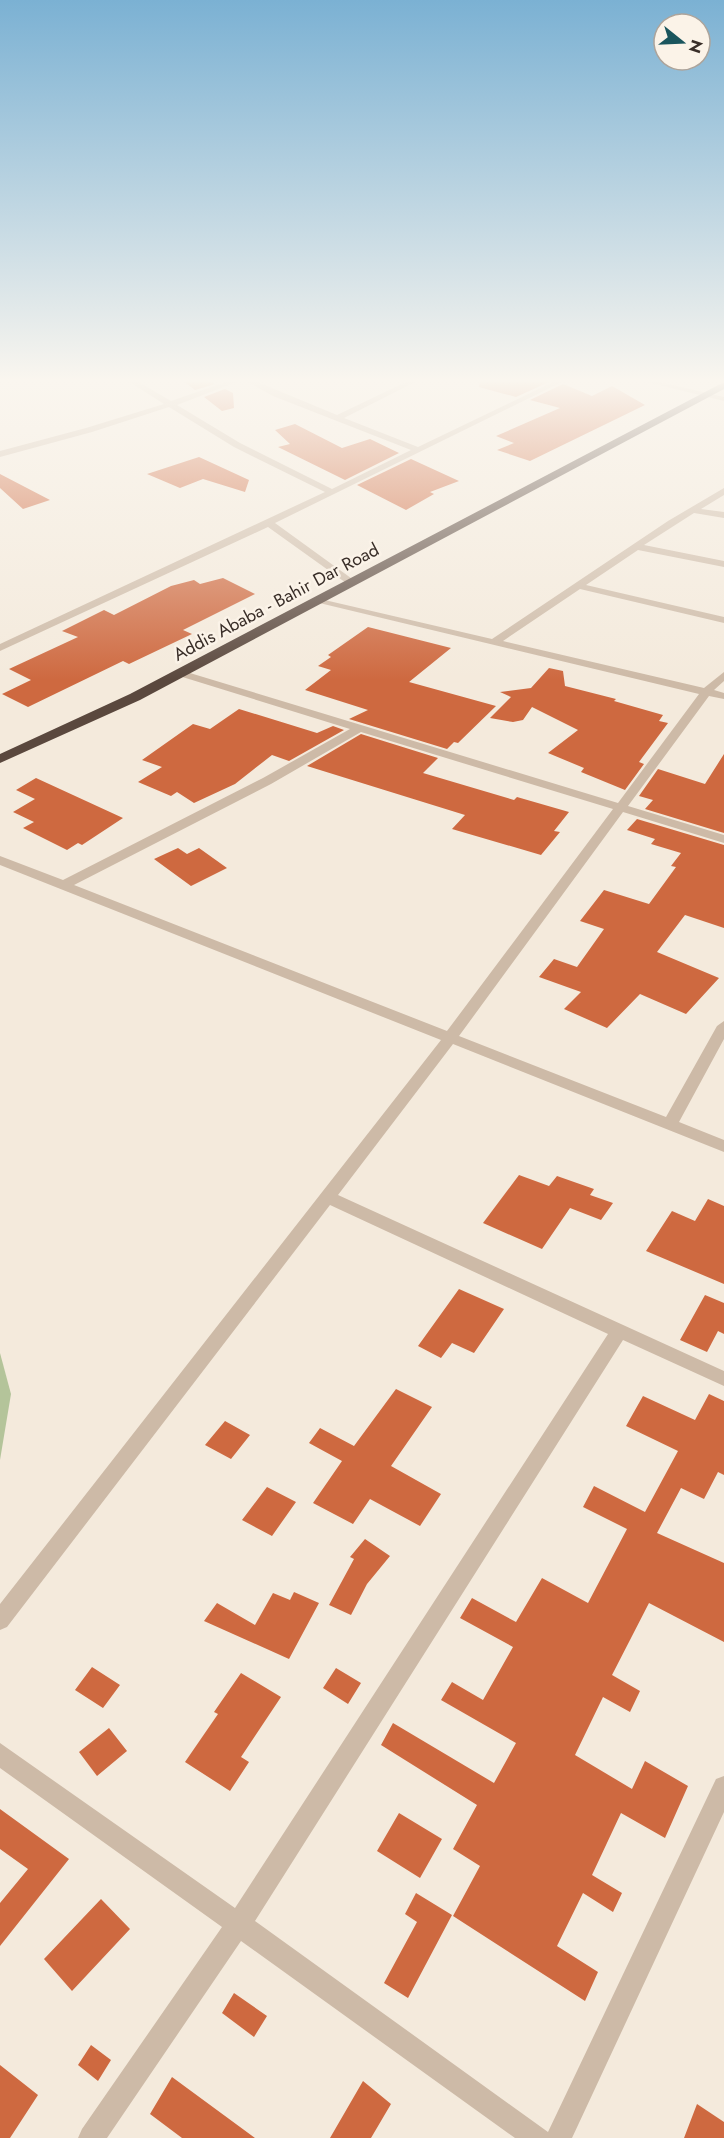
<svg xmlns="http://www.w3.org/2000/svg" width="724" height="2138" viewBox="0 0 724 2138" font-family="Jost,sans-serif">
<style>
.green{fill:#b4c49a}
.building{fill:#ce6940}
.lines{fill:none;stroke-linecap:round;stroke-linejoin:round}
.street{fill:#cdbaa7;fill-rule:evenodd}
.highway{fill:#5a483e;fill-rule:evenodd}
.labels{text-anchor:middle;stroke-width:5;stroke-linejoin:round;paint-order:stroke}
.far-street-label{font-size:18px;fill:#392e28;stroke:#fbf3e8}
</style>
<rect width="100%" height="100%" fill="#f4eadc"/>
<path class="green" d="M0 1353 11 1394 0 1460Z"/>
<path class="building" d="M183 381H209L215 384 195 390Z
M480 381H551L516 397 479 387Z
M563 384 592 396 612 386 645 405 530 461 497 450 514 443 496 436 560 408 530 400Z
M225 389 233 393 234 408 222 411 204 397Z
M295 424 342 448 370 439 399 453 345 480 278 447 290 444 275 430Z
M199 457 249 480 245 492 203 479 180 488 147 474Z
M411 459 459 481 430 492 434 494 406 510 357 485Z
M0 474 50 500 23 509 0 488Z
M223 578 255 594 183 630 192 634 129 664 123 661 28 707 2 694 31 680 9 669 78 637 62 631 104 610 114 615 171 586 194 580 200 584Z
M368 627 451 648 409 682 496 706 458 743 454 742 447 749 349 719 368 710 305 690 331 670 318 666 331 657 328 655Z
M549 668 563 671 565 686 616 699 614 701 663 715 659 721 668 723 639 762 644 764 625 790 581 772 584 768 548 753 578 730 532 707 523 720 513 722 490 718 511 697 500 692 531 688Z
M239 709 317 733 333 726 344 730 289 761 272 755 235 784 194 803 177 792 171 796 138 782 162 767 142 760 193 724 210 729Z
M361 734 438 758 423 773 514 800 517 797 569 812 554 831 560 832 541 855 452 829 465 815 307 766Z
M724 754V833L645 809 653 800 639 796 658 769 705 784Z
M36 778 123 818 82 845 78 843 67 850 23 828 34 822 13 812 35 799 16 790Z
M637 819 724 845V928L685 915 657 952 719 978 686 1014 640 994 607 1028 564 1009 581 992 539 977 554 959 577 967 604 929 580 921 604 890 649 904 676 867 671 866 681 853 651 844 655 839 627 830Z
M178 848 187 854 199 848 227 868 191 886 154 859Z
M519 1175 549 1186 557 1176 594 1189 590 1195 613 1203 601 1220 570 1208 542 1249 483 1223Z
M708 1199 724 1206V1284L646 1251 672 1211 695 1221Z
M459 1289 504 1309 474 1353 452 1343 441 1358 418 1346Z
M705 1295 724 1303V1334L718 1331 707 1352 680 1340Z
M396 1389 432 1407 391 1466 441 1494 420 1526 370 1499 353 1524 313 1503 342 1461 309 1443 320 1428 354 1446Z
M709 1394 724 1401V1475L718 1472 704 1499 681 1488 657 1533 724 1563V1642L649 1603 612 1675 640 1691 630 1712 603 1697 575 1755 632 1789 645 1761 688 1786 665 1838 621 1813 592 1875 622 1893 613 1912 583 1893 557 1946 598 1972 585 2001 453 1916 480 1866 453 1849 477 1805 381 1745 393 1723 494 1783 516 1743 441 1700 452 1682 483 1700 513 1647 460 1618 472 1598 516 1622 542 1578 588 1603 627 1529 583 1507 594 1486 645 1512 678 1451 626 1426 643 1396 695 1420Z
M225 1421 250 1435 231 1459 205 1445Z
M267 1487 296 1502 272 1536 242 1520Z
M365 1539 390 1556 367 1584 351 1615 329 1605 354 1559 350 1557Z
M294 1592 319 1603 289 1659 204 1621 217 1603 255 1625 273 1593 290 1600Z
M92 1667 120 1685 103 1708 75 1690Z
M336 1668 361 1683 348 1704 323 1688Z
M241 1673 281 1697 241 1757 249 1762 230 1791 185 1762 218 1714 214 1712Z
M109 1728 127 1751 97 1776 79 1752Z
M0 1809 69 1859 0 1946V1903L28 1869 0 1849Z
M399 1813 442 1839 420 1878 377 1851Z
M416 1893 452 1915 408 1998 384 1983 417 1922 405 1914Z
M101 1899 130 1929 72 1991 44 1959Z
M234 1993 267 2016 254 2037 222 2013Z
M91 2045 111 2060 98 2081 78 2065Z
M0 2065 38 2095 10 2138H0Z
M172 2077 255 2138H182L150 2114Z
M363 2081 391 2104 371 2138H330Z
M697 2104 724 2122V2138H684Z"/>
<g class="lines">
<path class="street" d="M128 381H137L171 401 229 381H239L177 405 240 443 332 489 411 450 273 396 246 381H255L337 415 408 381H417L344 418 418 447 555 381H564L275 523 355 581V585H349L268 527 0 651V644L325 492 234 447 169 407 92 432 0 457V451L86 428 164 404Z
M643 381H655L724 397V401Z
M724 488V495L701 509 724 512V518L694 513 644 545 724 561V567L638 550 586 585 724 617V623L580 589 503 641 704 688 724 672V681L714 690 724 693V699L709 696 628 806 724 835V843L623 812 459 1036 666 1117 717 1026 724 1021V1039L679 1122 724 1140V1152L453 1044 338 1195 724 1371V1386L623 1340 255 1921 548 2132 716 1779 724 1776V1812L572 2138H515L241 1941 107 2138H78L82 2129 222 1927 0 1768V1743L235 1908 608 1334 330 1205 7 1627 0 1630V1604L441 1040 0 865V856L63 880 263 778 350 729 176 675V671L180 670 618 803 699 694 311 601 316 598 492 639 668 521ZM361 732 613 809 447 1031 74 885 271 784Z"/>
<path class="highway" d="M724 382V389L140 700 0 763V754L130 694Z"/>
</g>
<linearGradient id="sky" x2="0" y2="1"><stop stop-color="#7bb1d3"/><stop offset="0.56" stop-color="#faf6ef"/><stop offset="1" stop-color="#faf6ef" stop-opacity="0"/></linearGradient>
<rect width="724" height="680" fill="url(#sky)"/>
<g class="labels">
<g class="far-street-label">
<text transform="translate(276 602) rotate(-28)" y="6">Addis Ababa - Bahir Dar Road</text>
</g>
</g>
<g transform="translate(682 42) rotate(108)"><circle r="28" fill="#fbf3e8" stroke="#ada49b" stroke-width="1.5"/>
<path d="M0-4.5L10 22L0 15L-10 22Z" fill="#1a555d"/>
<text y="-9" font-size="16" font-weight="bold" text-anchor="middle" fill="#392e28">N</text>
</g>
</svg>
